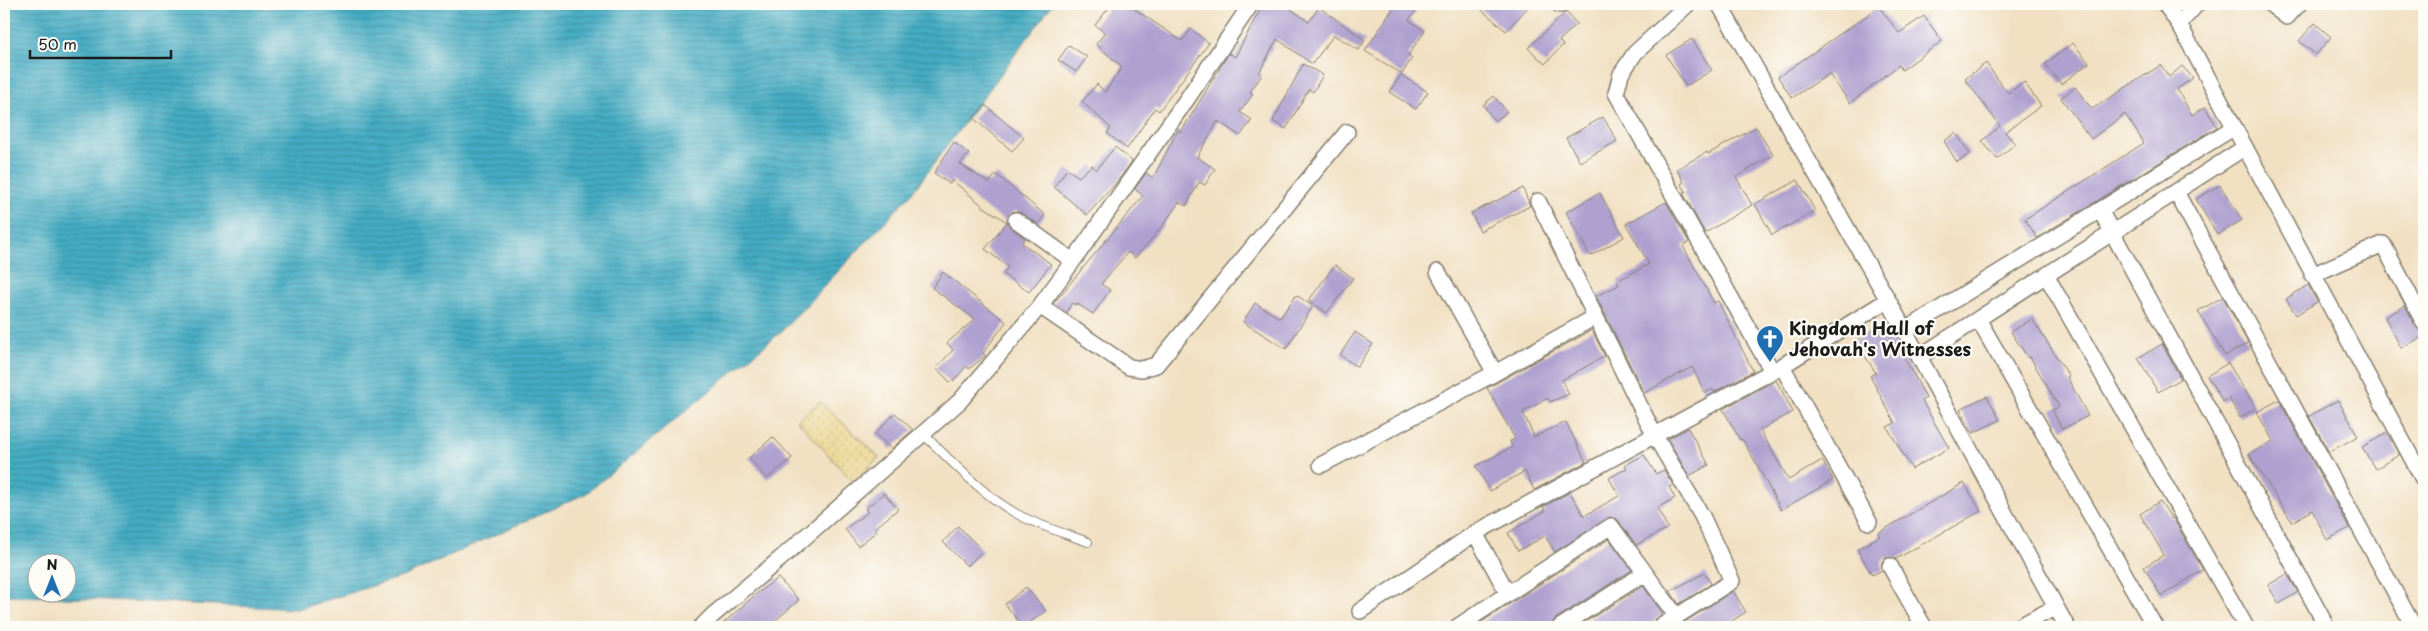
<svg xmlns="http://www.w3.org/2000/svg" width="2428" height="631" viewBox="0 0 2428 631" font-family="'Playpen Sans',sans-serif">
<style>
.sand{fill:url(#sand-dots);stroke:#857b5d}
.water{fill:url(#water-rules);stroke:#306470;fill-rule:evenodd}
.building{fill:#aea0cf}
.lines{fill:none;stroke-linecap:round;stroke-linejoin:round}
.service-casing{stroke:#867e6f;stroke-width:10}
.minor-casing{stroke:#867e6f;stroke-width:18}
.service{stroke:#fff;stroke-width:8}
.minor{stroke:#fff;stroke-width:15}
.labels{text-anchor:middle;stroke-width:4.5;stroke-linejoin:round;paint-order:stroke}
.poi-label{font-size:18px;font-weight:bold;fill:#1c1c1c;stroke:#fdfcf7;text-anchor:start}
</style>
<defs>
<pattern id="sand-dots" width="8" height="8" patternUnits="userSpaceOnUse" patternTransform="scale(1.25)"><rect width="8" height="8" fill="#eeda9e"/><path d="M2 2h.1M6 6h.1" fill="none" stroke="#ccba88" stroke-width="1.8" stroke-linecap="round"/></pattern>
<pattern id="water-rules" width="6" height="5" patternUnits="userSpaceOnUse" patternTransform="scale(1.25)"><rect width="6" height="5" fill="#44acc3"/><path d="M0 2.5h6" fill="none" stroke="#388b9e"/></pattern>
</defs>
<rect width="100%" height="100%" fill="#fdfcf7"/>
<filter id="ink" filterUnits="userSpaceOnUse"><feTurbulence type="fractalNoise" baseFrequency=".02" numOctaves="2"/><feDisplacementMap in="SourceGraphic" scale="10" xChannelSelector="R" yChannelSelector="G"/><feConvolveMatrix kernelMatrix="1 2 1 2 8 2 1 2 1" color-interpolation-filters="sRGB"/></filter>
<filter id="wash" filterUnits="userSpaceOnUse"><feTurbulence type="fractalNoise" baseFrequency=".0096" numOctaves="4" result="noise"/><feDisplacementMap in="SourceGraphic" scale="20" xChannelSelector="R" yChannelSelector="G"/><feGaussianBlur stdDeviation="1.12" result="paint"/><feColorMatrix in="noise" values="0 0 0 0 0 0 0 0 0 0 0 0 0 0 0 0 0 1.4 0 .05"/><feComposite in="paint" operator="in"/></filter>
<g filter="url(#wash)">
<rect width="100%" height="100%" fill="#f1e0c2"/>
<path class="sand" d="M820 402 879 457 853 482 797 420Z"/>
<path class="water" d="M4 4H1053L912 193 781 332 587 493 405 576 298 609 4 595ZM38 564H68V594H38Z"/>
<g id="blocks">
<path class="building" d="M1112 4H1127L1182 41 1191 29 1209 43 1159 111 1155 108 1127 149 1107 133 1111 128 1082 102 1097 84 1105 92 1122 67 1096 44 1105 33 1095 25Z
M1263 4H1284L1309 22 1319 7 1365 40 1359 50 1334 35 1312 64 1277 39 1259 73 1262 75 1250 92 1253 94 1240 112 1252 120 1240 136 1218 121 1197 157 1215 169 1205 185 1199 182 1186 206 1179 202 1162 227 1135 258 1128 252 1101 284 1110 290 1093 314 1076 303 1075 305 1072 303 1066 313 1053 304 1143 196 1135 189 1146 173 1153 178 1178 130 1181 132 1229 53 1235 57Z
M1396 4H1422L1409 20 1425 31 1408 55 1412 58 1402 74 1365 51Z
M1475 4H1531L1506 31Z
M1879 7 1899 33 1924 16 1942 41 1902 70 1899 65 1850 103 1829 74 1792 98 1778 77Z
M1566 12 1577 24 1559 41 1563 45 1545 64 1528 48Z
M2315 23 2331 37 2316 55 2299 41Z
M1692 39 1712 70 1686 86 1666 55Z
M2073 43 2089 63 2061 84 2045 64Z
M1069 45 1087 57 1076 72 1058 60Z
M1986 63 2008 93 2024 82 2041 106 2005 132 2015 144 1997 159 1982 141 2000 126 1965 79Z
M1303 64 1323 75 1313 92 1309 89 1286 129 1273 121Z
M2161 65 2169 77 2182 66 2193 78 2177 89 2192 115 2205 107 2217 127 2037 238 2025 219 2144 143 2125 114 2091 139 2061 98 2075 87 2092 109Z
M1401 75 1428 92 1416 109 1389 92Z
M1494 96 1507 112 1495 121 1483 105Z
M985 105 1024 138 1012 151 973 118Z
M1603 117 1617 141 1580 162 1566 138Z
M1756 127 1773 155 1736 177 1752 205 1705 233 1683 193 1686 191 1681 184 1684 182 1677 169 1707 152 1708 154Z
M1956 133 1970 154 1957 162 1944 141Z
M954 142 969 154 960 164 989 183 996 174 1045 215 1038 224 1017 211 1012 212 1007 219 1010 227 1025 238 1022 243 1051 264 1029 292 1003 274 1008 267 985 249 1007 222 984 207 952 180 950 184 934 173Z
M1115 147 1132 161 1117 182 1087 215 1054 187 1067 169 1079 177 1092 165 1096 170Z
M1798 180 1815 211 1772 235 1755 204Z
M2220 185 2242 220 2217 235 2196 199Z
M1523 188 1530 206 1480 231 1471 213Z
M1600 193 1624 237 1590 256 1566 212Z
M1666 202 1689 242 1683 246 1714 303 1718 301 1753 371 1714 392 1712 389 1705 393 1692 367 1644 393 1596 296 1619 285 1617 281 1649 264 1626 224Z
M1335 265 1353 278 1327 313 1309 300Z
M943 272 1006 322 983 353 985 356 969 369 967 366 951 383 936 368 953 350 947 343 975 319 932 288Z
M2308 285 2317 302 2296 315 2286 299Z
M1296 295 1313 306 1286 349 1243 322 1255 303 1280 318Z
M2223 297 2248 343 2225 356 2198 311Z
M2405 306 2416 327 2424 332V336L2401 348 2385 317Z
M2032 319 2069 376 2067 377 2088 416 2062 429 2052 410 2059 407 2030 357 2028 358 2011 332Z
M1883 324 1912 371 1926 398 1922 401 1949 448 1912 469 1887 427 1895 423 1870 376 1876 373 1855 341Z
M1592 330 1605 356 1562 380 1569 394 1550 402 1548 398 1523 412 1534 437 1566 422 1586 462 1534 490 1525 471 1490 491 1476 466 1512 447 1510 441 1515 439 1487 388Z
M1355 332 1373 344 1357 367 1340 355Z
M2162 344 2181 379 2158 392 2138 358Z
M2228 363 2256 408 2240 418 2229 398 2223 402 2207 376Z
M1776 380 1793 412 1760 430 1789 480 1822 460 1833 480 1781 510 1755 461 1742 439 1740 440 1723 409Z
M1987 396 2000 420 1973 433 1960 409Z
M2279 400 2349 528 2327 540 2312 510 2292 522 2249 454 2273 441 2257 412Z
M2338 400 2358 436 2329 452 2309 416Z
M895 413 913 430 891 449 875 434Z
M1688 428 1709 465 1689 476 1668 439Z
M2387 433 2399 455 2375 469 2362 447Z
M773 437 792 458 767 479 749 458Z
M1644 455 1656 474 1664 470 1673 485 1669 487 1675 498 1657 508 1668 528 1636 545 1618 520 1610 517 1555 552 1545 536 1518 551 1508 533 1545 511 1543 507 1570 492 1584 516 1619 496 1609 478 1627 468 1625 465Z
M1964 483 1981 511 1896 559 1891 557 1885 558 1882 562V570L1872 575 1857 549 1880 536 1878 533Z
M884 493 898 509 874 529 876 532 858 546 845 529 868 512 865 509Z
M2160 501 2172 519 2173 518 2203 570 2161 596 2144 567 2164 555 2140 514Z
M958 526 983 551 967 566 943 542Z
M1609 539 1632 570 1555 619 1551 627H1474Z
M1705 573 1711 584 1679 604 1670 591Z
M2287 574 2298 592 2279 604 2268 585Z
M778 578 799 600 768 627H719L756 594Z
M1643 586 1663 614 1655 619 1651 627H1577Z
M1026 587 1046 611 1023 627 1005 604Z
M1733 591 1746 612 1722 627H1677Z"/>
</g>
</g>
<g filter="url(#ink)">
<use href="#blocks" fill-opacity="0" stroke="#867e6f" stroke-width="1"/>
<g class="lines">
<defs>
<path id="service" d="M923 434C953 462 981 494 1017 514 1039 526 1064 533 1088 542"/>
<path id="minor" d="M1559 4 1560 5
M1688 4 1635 53 1621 74 1616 93 1772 371
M1719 4 1888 300 2067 627
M2165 4 2179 24 2424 481
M2270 4 2287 17 2299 4
M2179 24 2197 4
M2176 192 2414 627
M1538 201 1655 436 1702 516 1732 581 1660 627
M2100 210 2327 627
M1016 220 1073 261
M1438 272 1495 373 1595 317
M2046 275 2246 627
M2312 275 2383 244 2424 323
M1040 306 1129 367 1142 369 1156 365 1347 132
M1978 319 2155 627
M1904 331 2233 128
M1919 357 2244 148
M1782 366 1869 522
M1321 465 1495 373
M1475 533 1508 594
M1890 566 1924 627
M1360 611 1475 533 1782 366 1888 300
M701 627 713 615 780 559 960 401 1040 306 1073 261 1187 99 1251 4
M1457 627 1611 526 1677 617
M1560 627 1645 573
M2018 627 2056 607"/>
</defs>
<use href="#service" class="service-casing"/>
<use href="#minor" class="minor-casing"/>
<use href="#service" class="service"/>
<use href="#minor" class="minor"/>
</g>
</g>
<defs>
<symbol id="church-pin" viewBox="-11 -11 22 30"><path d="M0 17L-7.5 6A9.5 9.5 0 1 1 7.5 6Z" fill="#1f6fb2" stroke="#fdfcf7"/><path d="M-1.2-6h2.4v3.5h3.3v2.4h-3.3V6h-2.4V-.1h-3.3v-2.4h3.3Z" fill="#fff"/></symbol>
</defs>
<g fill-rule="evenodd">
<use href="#church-pin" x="1754" y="323" width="32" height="43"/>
</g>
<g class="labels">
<g class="poi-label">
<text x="1789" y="335">Kingdom Hall of<tspan x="1789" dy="21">Jehovah's Witnesses</tspan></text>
</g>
</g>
<rect width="2428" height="631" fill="none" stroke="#fdfcf7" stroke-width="20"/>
<g transform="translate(52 578)"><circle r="24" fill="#fdfcf7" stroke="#a3a29f"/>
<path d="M0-4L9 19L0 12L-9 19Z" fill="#1f6fb2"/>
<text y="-8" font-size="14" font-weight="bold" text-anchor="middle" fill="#1c1c1c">N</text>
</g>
<path d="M30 50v8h141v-8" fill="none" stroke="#1c1c1c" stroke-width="2.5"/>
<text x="38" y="50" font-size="15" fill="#1c1c1c" stroke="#fdfcf7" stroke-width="4" paint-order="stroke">50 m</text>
</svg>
